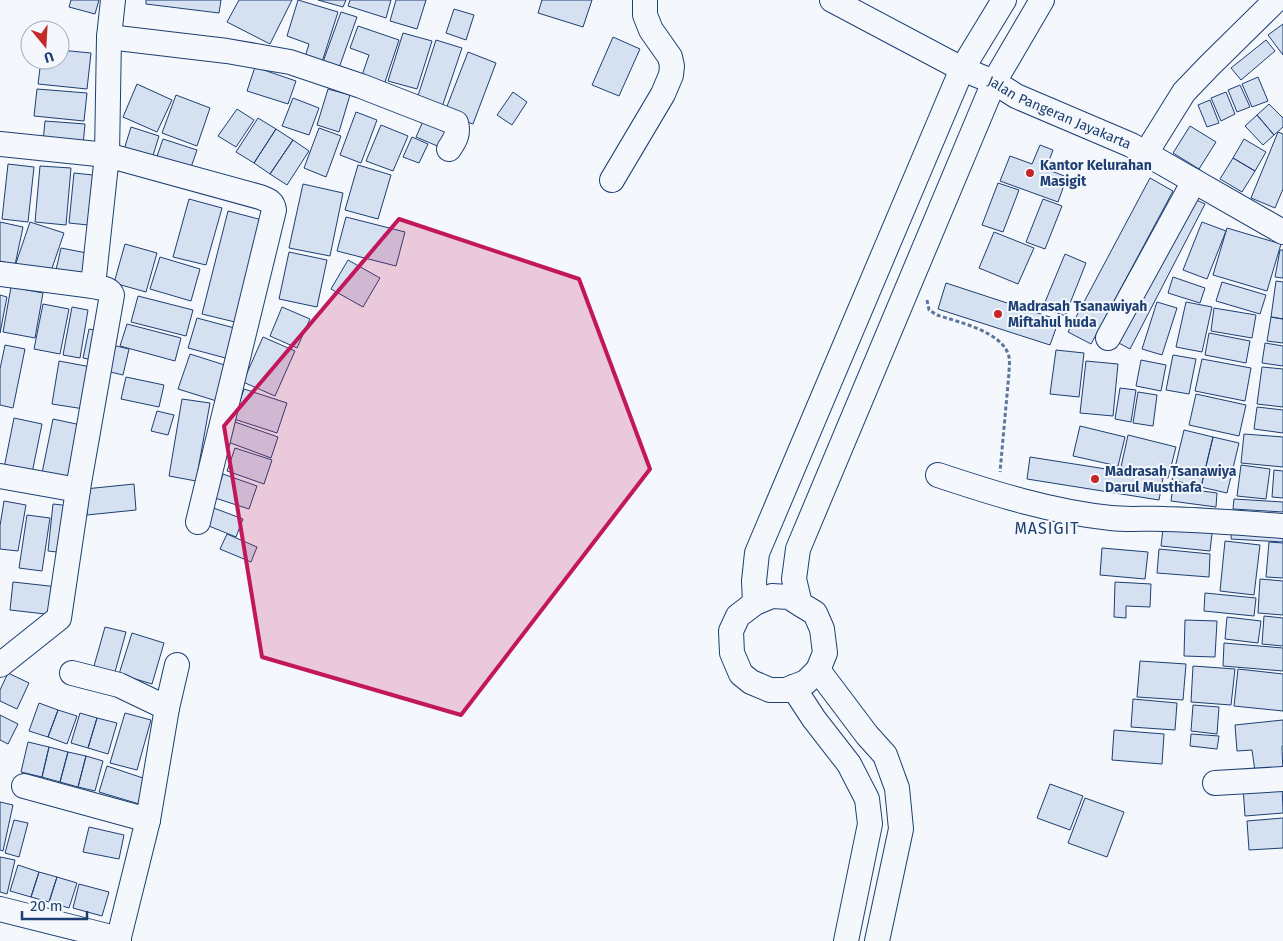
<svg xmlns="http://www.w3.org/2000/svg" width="1283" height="941" viewBox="0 0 1283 941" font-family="'Fira Sans',sans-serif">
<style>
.building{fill:#d5e0f0;stroke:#1d3f73}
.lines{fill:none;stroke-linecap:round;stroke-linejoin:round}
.minor-casing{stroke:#1d3f73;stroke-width:26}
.path{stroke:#5e769c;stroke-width:3;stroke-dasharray:4 2.5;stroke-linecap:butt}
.minor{stroke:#f4f7fb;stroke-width:24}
.marked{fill:#c2185b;fill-opacity:0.2;stroke:#c2185b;stroke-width:4;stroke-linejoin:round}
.poi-dot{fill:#c62828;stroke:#f4f7fb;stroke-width:2}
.labels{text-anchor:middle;stroke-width:4;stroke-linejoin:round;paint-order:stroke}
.street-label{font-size:14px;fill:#1d3f73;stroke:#f4f7fb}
.poi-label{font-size:14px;font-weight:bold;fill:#1d3f73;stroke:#f4f7fb;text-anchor:start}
.quarter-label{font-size:16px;letter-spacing:1px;fill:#1d3f73;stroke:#f4f7fb}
</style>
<rect width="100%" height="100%" fill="#f4f7fb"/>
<path class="building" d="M71 0H99L95 14 69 7Z
M146 0H221L219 13 146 4Z
M239 0H292L270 44 227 22Z
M298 0 338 12 322 62 305 57 309 44 287 36Z
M318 0H346L343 7Z
M350 0H391L386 18 348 6Z
M396 0H426L417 29 390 21Z
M542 0H592L583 27 538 13Z
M454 9 474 15 466 40 446 33Z
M341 12 357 17 339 68 323 62Z
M1283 24V55L1268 35Z
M358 26 399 40 383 88 360 81 369 55 350 48Z
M403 33 432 41 417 89 388 81Z
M613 37 640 49 619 96 592 85Z
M436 40 462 48 440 113 415 105Z
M1266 40 1275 51 1241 80 1231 68Z
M60 50 91 53 87 89 38 84 41 60H60Z
M468 52 496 63 473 124 444 114Z
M255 67 296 81 288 104 247 91Z
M1258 77 1268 101 1252 107 1242 84Z
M137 84 172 100 157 132 123 117Z
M1240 85 1250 107 1237 112 1228 90Z
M37 89 87 93 84 121 34 116Z
M328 89 350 95 339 132 317 125Z
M513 92 527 102 512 125 497 115Z
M1226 92 1235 114 1221 121 1211 98Z
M176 95 210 108 197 146 162 133Z
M293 98 319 108 309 135 282 126Z
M1210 100 1219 123 1207 127 1198 105Z
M1269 104 1283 118V127L1274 135 1257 115Z
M237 109 254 120 236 147 218 136Z
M356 112 377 120 361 163 340 155Z
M1257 115 1274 135 1263 145 1245 126Z
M258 118 276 129 254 163 236 152Z
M424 119 449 130 442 148 416 137Z
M45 121 85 124 83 145 43 142Z
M381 125 408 136 393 171 366 161Z
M1190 126 1216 142 1199 169 1173 153Z
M131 127 159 136 151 162 123 153Z
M319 128 341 136 326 177 304 168Z
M276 129 293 140 270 174 254 163Z
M1278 132 1283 134V189L1275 208 1251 198Z
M412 137 428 144 419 163 403 157Z
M163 139 197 150 189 173 155 162Z
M1244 139 1266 152 1255 171 1233 158Z
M293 140 309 151 287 185 270 174Z
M1040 145 1053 150 1046 169 1067 177 1058 202 1000 181 1010 156 1032 164Z
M1233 158 1255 171 1242 192 1220 179Z
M8 164 34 167 28 222 2 219Z
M358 165 391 175 378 219 345 210Z
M40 166 71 168 66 225 35 222Z
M74 173 93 175 88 225 69 223Z
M1150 178 1173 191 1091 344 1068 332Z
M998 183 1019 190 1003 232 982 225Z
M303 184 343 193 330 256 289 248Z
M1190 197 1205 204 1130 349 1115 341Z
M189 199 222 208 206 265 173 257Z
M1043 199 1062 206 1045 249 1026 242Z
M228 211 270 222 243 324 202 314Z
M346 217 405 232 396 266 337 251Z
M0 222 23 227 15 265 0 261Z
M30 222 64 233 49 277 15 266Z
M1202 222 1226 231 1207 279 1183 270Z
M1227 228 1281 244 1267 291 1213 275Z
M994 232 1034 248 1018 284 979 268Z
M125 244 157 253 146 292 114 283Z
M61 248 92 254 87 277 56 270Z
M1280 250H1283V278L1275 277Z
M289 252 327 260 317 307 279 299Z
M1065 254 1086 263 1065 316 1043 307Z
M160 257 200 269 191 301 150 289Z
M348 260 380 278 363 307 331 289Z
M1173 277 1205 288 1200 303 1168 293Z
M1276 281 1283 282V319L1271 317Z
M1222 282 1266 295 1260 314 1216 301Z
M946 283 1059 320 1050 345 938 309Z
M11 287 43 293 35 338 3 332Z
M0 295 7 297 0 333Z
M138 296 193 310 186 336 131 322Z
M1157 302 1177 308 1162 355 1142 349Z
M1186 302 1212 307 1202 352 1176 347Z
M43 304 69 309 60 354 34 349Z
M72 307 88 310 80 358 63 355Z
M282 307 310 319 297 348 270 336Z
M1214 308 1256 315 1252 338 1211 331Z
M1271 317 1283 319V343L1267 341Z
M197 318 242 330 233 360 188 348Z
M127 324 181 338 175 361 120 346Z
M89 329 104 332 98 361 83 358Z
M1209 333 1250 341 1246 363 1205 355Z
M263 337 295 351 275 396 243 382Z
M1265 343 1283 346V366L1262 363Z
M5 345 25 349 13 408 0 405V369Z
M112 345 129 349 123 375 106 371Z
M1056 350 1084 353 1079 397 1050 394Z
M190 354 234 368 223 403 178 389Z
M1173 355 1196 359 1189 394 1166 390Z
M1202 359 1251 368 1245 401 1195 391Z
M1141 360 1166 365 1161 391 1136 386Z
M59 361 91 367 84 409 52 404Z
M1086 361 1118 364 1113 416 1080 413Z
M1262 367 1283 369V407L1257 404Z
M126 377 164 385 159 407 121 399Z
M1120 388 1136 390 1131 422 1115 419Z
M244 389 287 403 277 433 234 419Z
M1138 392 1157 395 1153 426 1133 423Z
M1196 394 1246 405 1239 436 1189 425Z
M182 399 210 403 196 481 169 476Z
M1257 407 1283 410V433L1254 429Z
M157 411 174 415 168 435 151 431Z
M14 418 42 424 31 478 3 473Z
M53 419 81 425 69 479 42 473Z
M235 422 278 437 271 458 228 442Z
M1080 426 1125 437 1118 466 1073 456Z
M1184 430 1213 437 1201 487 1172 480Z
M1244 434 1283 437V467L1241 463Z
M1128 435 1176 447 1168 478 1121 467Z
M1213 437 1239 443 1227 493 1201 487Z
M235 448 272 460 264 484 227 471Z
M1030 457 1163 478 1159 500 1027 479Z
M1241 465 1270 469 1266 499 1237 496Z
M1274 470 1283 471V498L1272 497Z
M223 474 257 486 249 509 215 498Z
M134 484 136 510 87 515 85 489Z
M1173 487 1217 493 1216 507 1171 501Z
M1234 499 1283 502V512L1233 509Z
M4 501 26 505 18 551 0 549V526Z
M53 504 71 506 66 553 48 551Z
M211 507 243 519 236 537 204 524Z
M27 515 50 518 42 571 19 568Z
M1164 520 1213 525 1210 551 1161 546Z
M1232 524 1283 527V542L1231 539Z
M227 534 257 547 251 562 220 549Z
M1225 541 1260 545 1254 595 1220 591Z
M1269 542 1283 543V578L1266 577Z
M1102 548 1148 552 1145 579 1100 575Z
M1159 549 1210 554 1209 577 1157 573Z
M1260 579 1283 581V615L1258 613Z
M13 582 58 587 54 615 10 610Z
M1115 582 1151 584 1150 607 1126 606V618L1114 617Z
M1205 593 1256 598 1254 616 1204 611Z
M1264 616 1283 618V646L1262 644Z
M1227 617 1261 621 1258 643 1225 639Z
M1185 620 1217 621 1215 657 1184 656Z
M105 627 126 632 115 672 94 666Z
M132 633 164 643 152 684 119 674Z
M1224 643 1283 648V671L1223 666Z
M1140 661 1186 664 1183 700 1137 697Z
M1193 666 1235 669 1231 705 1191 702Z
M1238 669 1283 674V711L1234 706Z
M8 673 29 683 17 709 0 701V690Z
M1133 699 1177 703 1175 730 1131 727Z
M39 703 58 710 48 737 29 731Z
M1193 705 1219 707 1217 734 1191 731Z
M58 710 77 716 67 744 48 737Z
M80 713 97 718 88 748 71 743Z
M125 713 151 720 137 770 110 763Z
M0 715 18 724 8 744 0 740Z
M97 718 117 723 108 754 88 748Z
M1283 720V746H1282L1283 775 1256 778 1252 750 1237 751 1235 725Z
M1114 730 1164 734 1162 764 1112 760Z
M1191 734 1219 736 1217 749 1190 746Z
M28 742 49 747 42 777 21 772Z
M49 747 68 752 60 782 42 777Z
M68 752 86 756 78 787 60 782Z
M86 756 103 761 95 791 78 787Z
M107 766 146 779 139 804 99 792Z
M1050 784 1083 796 1070 830 1037 818Z
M1282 784 1283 813 1245 816 1243 787Z
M1085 798 1124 812 1107 857 1068 843Z
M0 802 13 805 3 851 0 850Z
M1283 818V848L1249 850 1247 821Z
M14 820 28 823 19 857 5 853Z
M89 827 124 835 119 859 83 852Z
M0 857 15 860 7 894 0 892Z
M18 865 39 872 31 897 10 891Z
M39 872 57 877 49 902 31 897Z
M57 877 77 883 69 908 49 902Z
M79 884 109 892 102 916 73 908Z"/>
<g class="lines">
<defs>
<g id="minor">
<path id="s1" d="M832 0 962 69 994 82 1016 96 1131 145 1283 232"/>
<path d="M109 37 227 51 290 62 361 86 456 123C459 134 455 140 449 149"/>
<path d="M0 144 107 155 260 197C267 200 273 201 274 210L198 522"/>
<path d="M1146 153 1184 92 1209 66 1276 0"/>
<path d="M612 180 663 94 671 75 672 66 670 57 651 30 645 15V0"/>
<path d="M0 274 93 286"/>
<path d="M1108 338 1194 181"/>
<path d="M938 475C995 494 1052 512 1111 518 1129 520 1147 518 1165 519 1204 520 1244 523 1283 526"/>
<path d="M0 476 78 490"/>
<path d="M755 603 754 581 757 553 962 69 1004 0"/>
<path d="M800 604 789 597 772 596 755 603 738 616 731 631 732 653 741 674 751 682 770 690H786L806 682 818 670 825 653 822 629 815 613 800 604 794 579 798 549 994 82 1042 0"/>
<path d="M0 665 59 618 79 483 112 295C110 288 99 288 93 286L107 155 109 37 113 0"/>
<path d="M818 670 867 735 885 755 897 788 901 829 877 941"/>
<path d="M72 673 119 685 167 708"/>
<path d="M793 687 814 719 849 764 867 799 870 824 846 941"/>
<path d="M1215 783 1283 779"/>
<path d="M24 786 148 820"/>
<path d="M0 909 119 939"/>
<path d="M118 941 148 820 167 708 177 665"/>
</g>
</defs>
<use href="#minor" class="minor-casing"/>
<path class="path" d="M927 300 929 310 937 315C958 322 1004 332 1009 357 1010 362 1009 368 1009 373L1000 472"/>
<use href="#minor" class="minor"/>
</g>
<path class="marked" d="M399 219 579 279 650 469 461 715 262 657 224 426Z"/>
<g class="poi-dot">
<circle cx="1030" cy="173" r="5"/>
<circle cx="998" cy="314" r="5"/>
<circle cx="1095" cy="479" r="5"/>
</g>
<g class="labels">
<g class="street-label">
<text dy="5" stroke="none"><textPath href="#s1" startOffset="254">Jalan Pangeran Jayakarta</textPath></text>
</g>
<g class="poi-label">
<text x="1040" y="170">Kantor Kelurahan<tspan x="1040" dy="16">Masigit</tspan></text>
<text x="1008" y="311">Madrasah Tsanawiyah<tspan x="1008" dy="16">Miftahul huda</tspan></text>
<text x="1105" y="476">Madrasah Tsanawiya<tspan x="1105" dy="16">Darul Musthafa</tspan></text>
</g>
<g class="quarter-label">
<text x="1047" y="534">MASIGIT</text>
</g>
</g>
<g transform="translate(45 45) rotate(162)"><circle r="24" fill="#f4f7fb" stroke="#9eadc5"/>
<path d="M0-4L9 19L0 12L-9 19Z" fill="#c62828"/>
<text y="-8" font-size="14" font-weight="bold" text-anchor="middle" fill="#1d3f73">U</text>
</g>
<path d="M22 911v8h65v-8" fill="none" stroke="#1d3f73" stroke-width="2.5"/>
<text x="30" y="911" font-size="15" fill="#1d3f73" stroke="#f4f7fb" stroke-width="4" paint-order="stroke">20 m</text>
</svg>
